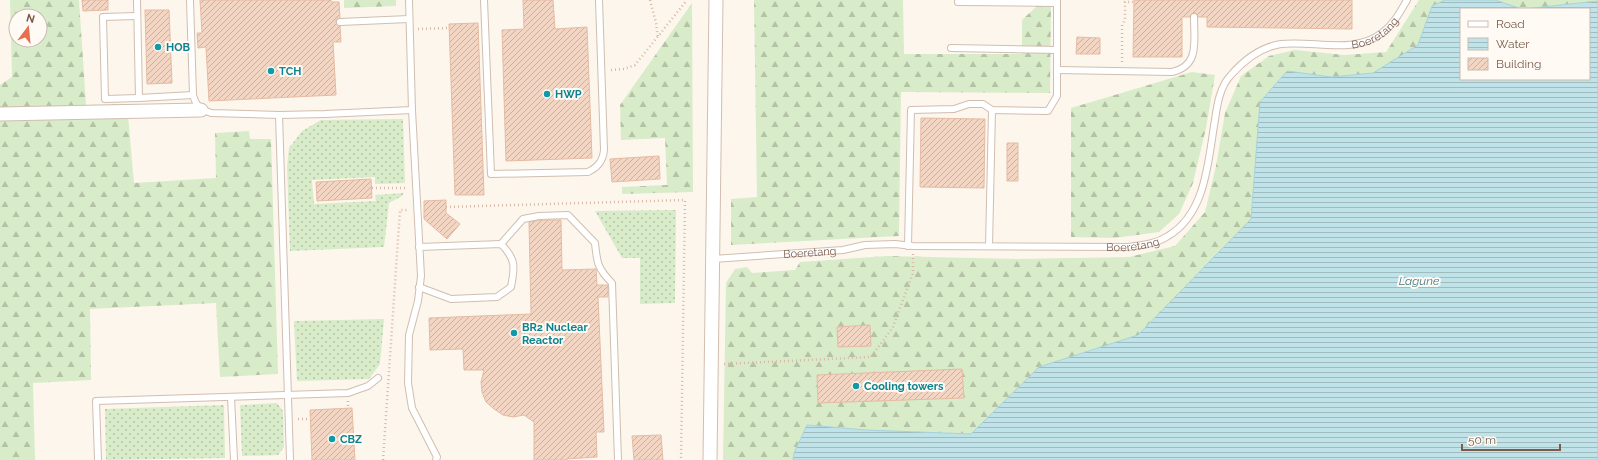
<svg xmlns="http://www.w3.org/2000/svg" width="1598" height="460" viewBox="0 0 1598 460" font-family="Raleway,sans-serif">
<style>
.grass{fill:url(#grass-dots)}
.forest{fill:url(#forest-firs);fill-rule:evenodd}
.water{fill:url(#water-rules);stroke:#a5d3da}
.building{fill:url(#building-hatch);stroke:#e6bba3}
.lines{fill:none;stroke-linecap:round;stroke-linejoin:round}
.service-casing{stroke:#d1beb0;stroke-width:8}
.minor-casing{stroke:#d1beb0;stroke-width:15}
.path{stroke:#d9b8a5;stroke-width:2.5;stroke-dasharray:1 3;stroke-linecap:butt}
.service{stroke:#fff;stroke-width:6}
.minor{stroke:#fff;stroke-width:13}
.culture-dot{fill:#0f9aa8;stroke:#fffaf3;stroke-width:1.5}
.labels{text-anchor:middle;stroke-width:4;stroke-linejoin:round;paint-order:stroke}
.street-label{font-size:11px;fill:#7a5c4d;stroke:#fffaf3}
.culture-label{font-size:11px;font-weight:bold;fill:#0d838f;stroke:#fffaf3;text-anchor:start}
.water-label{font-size:12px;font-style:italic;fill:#437c86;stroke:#fffaf3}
</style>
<defs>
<pattern id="grass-dots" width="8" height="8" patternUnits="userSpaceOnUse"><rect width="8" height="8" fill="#d8ecc9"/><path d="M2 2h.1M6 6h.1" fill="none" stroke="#b4c2a5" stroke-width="1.8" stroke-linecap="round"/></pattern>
<pattern id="forest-firs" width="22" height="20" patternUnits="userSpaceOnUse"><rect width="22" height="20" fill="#d8ecc9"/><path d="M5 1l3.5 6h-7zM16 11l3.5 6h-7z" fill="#b4c2a5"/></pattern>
<pattern id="water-rules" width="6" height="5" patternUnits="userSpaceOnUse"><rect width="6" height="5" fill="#bfe3e8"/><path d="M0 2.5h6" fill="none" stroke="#a0bbbe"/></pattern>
<pattern id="building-hatch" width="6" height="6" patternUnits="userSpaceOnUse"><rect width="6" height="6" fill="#f3d5c3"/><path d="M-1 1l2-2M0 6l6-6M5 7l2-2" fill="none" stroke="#cab0a1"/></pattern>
</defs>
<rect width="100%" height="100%" fill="#fdf6ec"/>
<path class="grass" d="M403 119 405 183 375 184V177L312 180 314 204 376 201 375 195 404 193 402 196 389 203 384 247 290 251 287 167 289 148 302 131 321 120Z
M676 210 675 303 640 304V258H622L595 211Z
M384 319 380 364 369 379 297 381 294 321Z
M277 403 283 411 284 447 278 455 242 456 240 405Z
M224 405 225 458 106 460 105 409Z"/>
<path class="forest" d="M10 0H79L86 105 127 104 134 183 216 178 215 133 249 131 250 139H271L278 374 220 377 216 303 90 309 91 380 33 383 35 460H0V85L12 77ZM16 16H40V40H16Z
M344 0H396V6L344 8Z
M754 0H903L904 54H1022V20L1038 5 1051 0 1050 93 901 92 899 236 731 245V199L757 197Z
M1419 0H1445L1432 6 1418 45 1373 73 1331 77 1287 71 1260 102 1251 219 1138 335 1039 367 971 434 866 430 807 425 794 453 793 460H723L726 283 735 269 747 267 752 273 795 270 800 262 887 256 1017 259 1129 257 1175 246 1205 212 1216 166 1225 113 1241 76 1269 56 1295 50 1345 55 1386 52Z
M1495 0H1598V1L1522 9Z
M692 3 693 192 622 194V187L667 185 665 138 621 140 620 105Z
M1192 72 1215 75 1206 128 1193 183 1179 214 1159 232 1115 238 1071 237V108Z"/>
<path class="water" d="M1445 0H1495L1522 9H1461V79H1589V9H1523L1598 1V460H793L794 453 807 425 866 430 971 434 1039 367 1138 335 1251 219 1260 102 1287 71 1331 77 1373 73 1418 45 1432 6Z"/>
<path class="building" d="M82 0H108V10L83 11Z
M200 0H331V2H339L340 18 336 20V23L340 26 341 42H333L336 95 209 101 206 47 198 48 197 33H202Z
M523 0H553L555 29 587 27 592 158 506 161 502 30 524 29Z
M1134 0H1352V29L1207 27V17H1198L1196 13H1194L1190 17H1182V57H1133Z
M145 10H169L172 83 147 84Z
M478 23 484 195H455L449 24Z
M1077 37 1100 38V54H1076Z
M921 118 985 119 984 188 920 187Z
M1007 143H1018V181H1007Z
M659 156 660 179 612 182 610 159Z
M371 179 372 198 317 201 316 182Z
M446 200V213L460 224 447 239 424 219V201Z
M540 220H561L562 270 596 269 597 285H608V297H598L604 432H596L597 457 566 459 567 460H534V422L524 415 513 417 503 415 494 409 486 402 482 392 481 382 484 370H464L463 349 430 350 429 318 531 314 529 222Z
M870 325 871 346 838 347 837 327Z
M962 369 964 398 818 403 817 375Z
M352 408 355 460H312L310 410Z
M661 435 663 460H634L632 436Z"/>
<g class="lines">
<defs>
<g id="service">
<path d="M137 0 139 98 193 95"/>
<path d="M190 0 193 95C196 106 200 109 211 113L279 115"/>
<path d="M409 0 412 110 421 276 418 301 409 335 408 383 412 408 437 457 436 460"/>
<path d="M484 0 491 174 588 172C598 167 603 161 604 150L599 0"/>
<path d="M958 2 1057 3"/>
<path d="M136 16 103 17 105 99 139 98"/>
<path d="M340 22 409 19"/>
<path d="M951 48 1057 50"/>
<path d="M1057 70 1172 72C1200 66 1194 41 1194 17"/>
<path d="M501 244 523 219 539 216 568 215 595 243C597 262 597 268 612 283L618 460"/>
<path d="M908 246 911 110 954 109 969 104H983L992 110 1048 111 1057 96V0"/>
<path d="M989 246 992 110"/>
<path d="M419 247 501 244C516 259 515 267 511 287L497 297 451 299 419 287"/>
<path id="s1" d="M713 259 843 250 865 245 895 244 913 246 1128 247C1142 245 1156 244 1168 236 1207 213 1208 159 1215 120 1217 105 1220 86 1231 75 1244 60 1261 47 1281 44 1314 40 1353 55 1382 33 1394 24 1400 12 1407 0"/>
<path d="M231 397 234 460"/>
<path d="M98 460 96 401 348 393 368 386 378 378"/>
<path d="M290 460 279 115 325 114 412 110"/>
</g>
<path id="minor" d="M0 114 201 110
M710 460 716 0"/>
</defs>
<use href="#service" class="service-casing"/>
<use href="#minor" class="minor-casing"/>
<path class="path" d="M650 0 656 23 658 38
M418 29 449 28
M1122 62V25L1125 20V2H1134
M611 70 624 69 635 65 687 0
M372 188H407
M446 207 685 200 681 460
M724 364 871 357 893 327 913 273V254
M348 401V409
M298 419H310
M383 460 400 210H409"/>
<use href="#service" class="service"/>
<use href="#minor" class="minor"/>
</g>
<g class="culture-dot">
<circle cx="158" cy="47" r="4"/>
<circle cx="271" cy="71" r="4"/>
<circle cx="547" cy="94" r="4"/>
<circle cx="514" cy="333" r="4"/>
<circle cx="856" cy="386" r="4"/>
<circle cx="332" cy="439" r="4"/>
</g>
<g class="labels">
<g class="street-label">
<text dy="4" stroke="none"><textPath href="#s1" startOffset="793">Boeretang</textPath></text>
<text dy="4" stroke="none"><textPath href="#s1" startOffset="421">Boeretang</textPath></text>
<text dy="4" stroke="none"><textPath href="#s1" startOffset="97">Boeretang</textPath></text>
</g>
<g class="culture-label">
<text x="166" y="51">HOB</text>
<text x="279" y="75">TCH</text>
<text x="555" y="98">HWP</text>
<text x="522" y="331">BR2 Nuclear<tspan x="522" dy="13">Reactor</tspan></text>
<text x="864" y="390">Cooling towers</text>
<text x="340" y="443">CBZ</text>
</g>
<g class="water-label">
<text x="1419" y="285">Lagune</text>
</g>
</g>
<rect x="1460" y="8" width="130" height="72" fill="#fffaf3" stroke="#cabbb1"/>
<rect x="1468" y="21" width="20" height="6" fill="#ffffff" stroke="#cabbb1"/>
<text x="1496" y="28" font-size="12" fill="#7a5c4d">Road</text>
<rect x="1468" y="38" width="20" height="12" fill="url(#water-rules)" stroke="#cabbb1"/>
<text x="1496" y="48" font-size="12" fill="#7a5c4d">Water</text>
<rect x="1468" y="58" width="20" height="12" fill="url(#building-hatch)" stroke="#cabbb1"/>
<text x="1496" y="68" font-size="12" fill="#7a5c4d">Building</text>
<g transform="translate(28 28) rotate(16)"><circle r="19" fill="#fffaf3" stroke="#cabbb1"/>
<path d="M0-3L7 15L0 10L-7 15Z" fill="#e76f51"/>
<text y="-6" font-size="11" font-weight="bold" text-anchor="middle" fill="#7a5c4d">N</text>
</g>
<path d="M1462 444v6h98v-6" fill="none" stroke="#7a5c4d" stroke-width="2"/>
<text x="1468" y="444" font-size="12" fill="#7a5c4d" stroke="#fffaf3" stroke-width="3" paint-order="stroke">50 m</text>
</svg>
